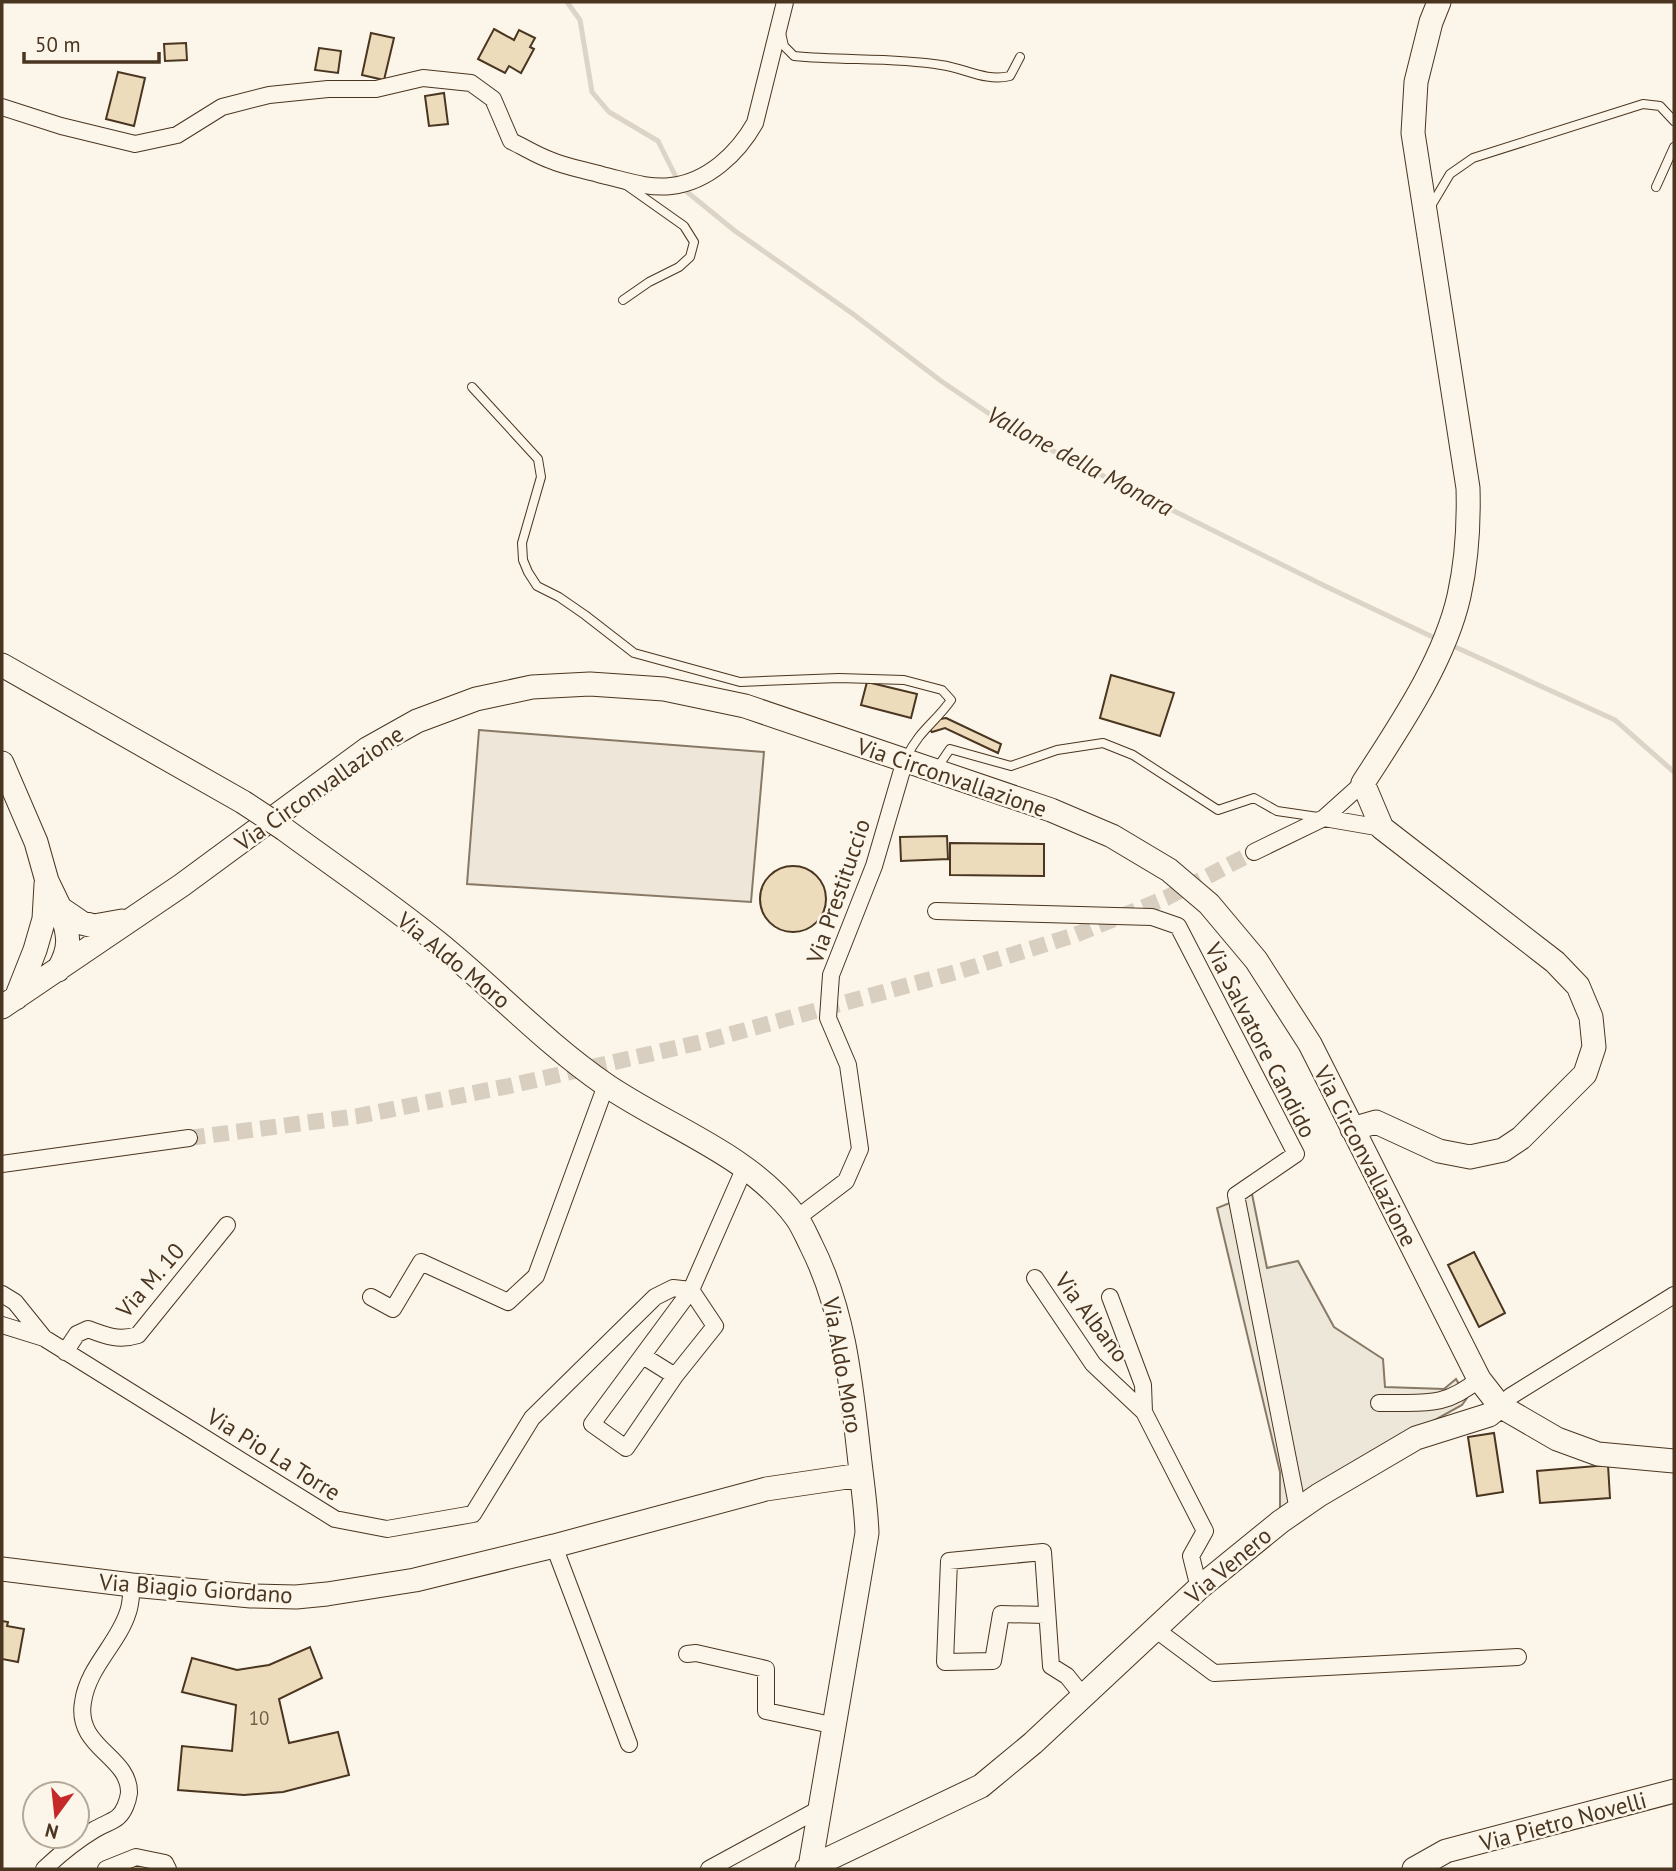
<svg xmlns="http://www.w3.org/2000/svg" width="1676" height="1871" font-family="'PT Sans',sans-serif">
<rect width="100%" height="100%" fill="#fbf6e9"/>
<!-- green -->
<path fill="#ede6d9" stroke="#887966" stroke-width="2" d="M 479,730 L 764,752 L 751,902 L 467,884 Z"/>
<!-- parking -->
<path fill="#ede7d9" stroke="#887966" stroke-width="2" d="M 1252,1194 L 1267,1268 L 1298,1261 L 1334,1327 L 1383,1359 L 1385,1387 L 1444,1389 L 1456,1379 L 1467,1398 L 1462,1405 L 1395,1442 L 1280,1522 L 1280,1472 L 1217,1208 Z"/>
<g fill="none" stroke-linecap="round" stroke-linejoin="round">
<!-- stream -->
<path stroke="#dcd4c6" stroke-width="5" d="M 567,2 L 580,20 L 592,92 L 609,112 L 658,141 L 681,187 L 735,231 L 853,314 L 941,381 L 1019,434 L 1325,586 L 1439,640
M 1451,645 L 1615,720 L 1674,772"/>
</g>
<!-- building -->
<path fill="#ecdcbc" stroke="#4a3520" stroke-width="2" d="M 494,29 L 514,40 L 519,30 L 535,38 L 530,47 L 534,49 L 521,73 L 509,66 L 505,73 L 478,59 Z
M 371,33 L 394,38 L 384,80 L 362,75 Z
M 186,43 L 187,60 L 165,61 L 164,44 Z
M 319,48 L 341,51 L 338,73 L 315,70 Z
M 118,72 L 145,78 L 134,126 L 106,119 Z
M 444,93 L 448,124 L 429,126 L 425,96 Z
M 1111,675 L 1174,693 L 1160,736 L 1100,718 Z
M 867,682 L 917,694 L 911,718 L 861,705 Z
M 946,718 L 1001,744 L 998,753 L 945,728 L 932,732 L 927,727 L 934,720 Z
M 947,836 L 948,859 L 901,861 L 900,837 Z
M 950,843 L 1044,844 L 1044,876 L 950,875 Z
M760 899a33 33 0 1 1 66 0a33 33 0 1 1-66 0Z
M 1474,1252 L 1505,1313 L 1479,1327 L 1448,1265 Z
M 1494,1433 L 1503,1492 L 1477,1496 L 1468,1437 Z
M 1608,1465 L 1610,1498 L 1540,1503 L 1537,1471 Z
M 2,1621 L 8,1622 L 7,1626 L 24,1629 L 18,1662 L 2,1659 Z
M 310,1647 L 322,1678 L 279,1699 L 289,1743 L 338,1732 L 349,1775 L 283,1792 L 244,1795 L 178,1790 L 182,1746 L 232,1751 L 236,1705 L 182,1692 L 192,1658 L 237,1670 L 269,1665 Z"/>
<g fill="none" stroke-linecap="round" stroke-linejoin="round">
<!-- street-tunnel -->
<path stroke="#d8cfc1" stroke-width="16" stroke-dasharray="16 8" stroke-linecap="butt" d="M 189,1138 L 358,1116 L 509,1086 L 702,1042 L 960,971 L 1075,935 L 1166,898 L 1254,852"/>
<!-- lane casing -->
<g stroke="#4a3520" stroke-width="10">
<path id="lane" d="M 781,33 L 784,46 L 794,56 C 842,61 893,57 941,65 C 965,68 985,82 1010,76 L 1020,57
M 1656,187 L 1674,147
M 1431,206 L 1450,174 L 1473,158 L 1643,104 L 1660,106 L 1674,121
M 623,300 L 649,282 L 679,267 L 690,257 L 694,242 L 684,226 L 626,185
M 472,387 L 538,459 L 541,477 L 522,543 L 523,560 L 528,572 L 537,586 L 559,597 L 585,615 L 634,653 L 740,682 L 839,678 L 904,680 L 942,690 L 951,700 C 935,723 920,729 906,758
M 937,768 L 950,749 L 1011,766 L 1057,750 L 1103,743 L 1133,755 L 1218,810 L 1254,798 L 1277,811 L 1318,817"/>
</g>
<!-- street casing -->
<g stroke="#4a3520" stroke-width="18">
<path id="street" d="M 2,107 L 61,126 L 135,144 L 177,135 L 222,107 L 269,95 L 328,89 L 376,89 L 423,78 L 471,83 L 493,99 L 511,141 C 524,147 536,155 550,160 C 566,167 585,170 602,175 C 624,180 648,189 671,186 C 708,182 738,153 755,123 L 785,2
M 1324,818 L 1382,828
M 1254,852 L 1324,818 L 1363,783
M 936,911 L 1152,917 L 1178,926 L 1296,1154 L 1236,1195 L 1298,1510
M 2,1164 L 189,1138
M 797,1218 L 846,1181 L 860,1149 L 848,1065 L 828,1018 L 831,975 L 874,866 L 905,760
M 1035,1278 L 1093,1364 L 1144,1412 L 1205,1531 L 1191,1556 L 1199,1588
M 2,1294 L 15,1302 L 44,1338
M 371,1297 L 393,1309 L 421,1262 L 508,1302 L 536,1276 L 606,1085
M 1110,1297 L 1143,1385 L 1144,1412
M 2,1325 L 44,1338 L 335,1519 L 387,1529 L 473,1514 L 532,1418 L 655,1297 L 673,1288 L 691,1290 L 715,1326 L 675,1376 L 626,1448 L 592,1424 L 691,1290 L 745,1167
M 65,1352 L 77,1334 L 88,1329 C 106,1336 119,1341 138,1335 L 227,1225
M 643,1356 L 675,1376
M 1379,1403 C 1423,1402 1443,1409 1479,1379
M 1500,1406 L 1511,1396 L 1674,1295
M 554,1546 L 629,1744
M 1046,1615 L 1001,1614 L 993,1661 L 945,1662 L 949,1561 L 1043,1552 L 1051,1666 L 1067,1676 L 1083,1696
M 1155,1629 L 1214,1673 L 1518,1657
M 687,1654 L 696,1653 L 766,1669 L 766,1711 L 836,1726
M 44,1869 C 60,1854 76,1841 94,1830 C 102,1825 112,1822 118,1817 C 124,1812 128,1801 129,1793 C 130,1756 75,1748 83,1702 C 88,1667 118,1644 128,1612 C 131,1604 131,1594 132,1585
M 106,1869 L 136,1857 L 165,1863 L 168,1869
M 709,1869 L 821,1808"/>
</g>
<!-- secondary casing -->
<g stroke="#4a3520" stroke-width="25">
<path id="secondary" d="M 2,665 L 243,802
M 2,763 L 36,842 L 47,881 L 60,908 L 82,923 L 94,926 L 122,921
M 284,829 C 334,866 388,902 437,942 C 494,988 545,1043 606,1085 C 669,1128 749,1154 796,1217 C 802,1225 806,1235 811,1245 C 844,1310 851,1382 859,1454 C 862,1481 866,1506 867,1533 L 810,1867
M 58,970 C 72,947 69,934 60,908
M 16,998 L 35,950 L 44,919 L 46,884
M 2,1007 L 182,885 L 367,749 L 417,721 L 476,699 L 532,687 L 590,684 L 664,689 L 745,706 L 1051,810 L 1112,836 L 1169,870 L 1209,904 L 1256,960 L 1310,1044 L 1479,1379 L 1500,1406 L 1557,1439 L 1598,1454 L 1674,1461
M 1352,1129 L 1376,1122 L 1439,1151 L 1470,1157 L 1503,1150 L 1521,1138 L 1585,1074 L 1594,1047 L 1591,1017 L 1578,986 L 1555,962 L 1382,828 L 1363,783 C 1399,727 1444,662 1459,596 C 1467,560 1469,524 1468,488 L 1413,133 L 1416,82 L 1431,22 L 1439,2
M 2,1569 L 132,1585 L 251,1596 L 296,1597 L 327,1594 L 415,1580 L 554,1546 L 766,1489 L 861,1475
M 807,1869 L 981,1786 L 1033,1743 L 1199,1588 L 1280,1522 L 1319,1495 L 1416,1438 L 1489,1415 L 1500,1406
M 1414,1869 L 1446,1851 L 1674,1791"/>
</g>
<!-- lane -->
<use href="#lane" stroke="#fbf6e9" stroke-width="8"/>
<!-- street -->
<use href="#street" stroke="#fbf6e9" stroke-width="16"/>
<!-- secondary -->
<use href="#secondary" stroke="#fbf6e9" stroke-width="23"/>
<!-- secondary-bridge casing -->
<g stroke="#4a3520" stroke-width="25" stroke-linecap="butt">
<path id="secondary-bridge" d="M 243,802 L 284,829"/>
</g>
<!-- secondary-bridge -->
<use href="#secondary-bridge" stroke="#fbf6e9" stroke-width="23"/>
</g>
<g text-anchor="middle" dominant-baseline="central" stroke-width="5" stroke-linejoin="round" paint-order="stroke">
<!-- number labels -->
<g font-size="19" fill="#725f47">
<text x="259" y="1718">10</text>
</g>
<!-- street labels -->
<g font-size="23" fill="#4a3520" stroke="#fbf6e9">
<text transform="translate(952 777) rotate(19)">Via Circonvallazione</text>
<text transform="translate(319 788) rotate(-35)">Via Circonvallazione</text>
<text transform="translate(838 891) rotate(-71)">Via Prestituccio</text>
<text transform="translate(454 960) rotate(39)">Via Aldo Moro</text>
<text transform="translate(1261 1040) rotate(63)">Via Salvatore Candido</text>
<text transform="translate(1366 1156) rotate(63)">Via Circonvallazione</text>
<text transform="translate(150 1280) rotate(-49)">Via M. 10</text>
<text transform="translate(1092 1317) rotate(53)">Via Albano</text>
<text transform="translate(843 1365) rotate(80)">Via Aldo Moro</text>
<text transform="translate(274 1454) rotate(32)">Via Pio La Torre</text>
<text transform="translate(1228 1565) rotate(-40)">Via Venero</text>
<text transform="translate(196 1588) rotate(4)">Via Biagio Giordano</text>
<text transform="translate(1563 1821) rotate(-15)">Via Pietro Novelli</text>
</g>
<!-- water labels -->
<g font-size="24" font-style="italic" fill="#4a3520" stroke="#fbf6e9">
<text transform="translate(1080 461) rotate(28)">Vallone della Monara</text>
</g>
</g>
<!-- border -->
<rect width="1676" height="1871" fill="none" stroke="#4a3520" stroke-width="7"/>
<!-- north arrow -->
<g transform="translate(56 1815) rotate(195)"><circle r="33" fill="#fbf6e9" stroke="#b4a999" stroke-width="2"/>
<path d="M0-5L12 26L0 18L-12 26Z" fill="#c62828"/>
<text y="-10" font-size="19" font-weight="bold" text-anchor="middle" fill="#4a3520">N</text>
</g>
<!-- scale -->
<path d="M24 52v10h135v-10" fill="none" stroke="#4a3520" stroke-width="3.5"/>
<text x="35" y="52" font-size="21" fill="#4a3520" stroke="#fbf6e9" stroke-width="5" paint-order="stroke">50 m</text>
</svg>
